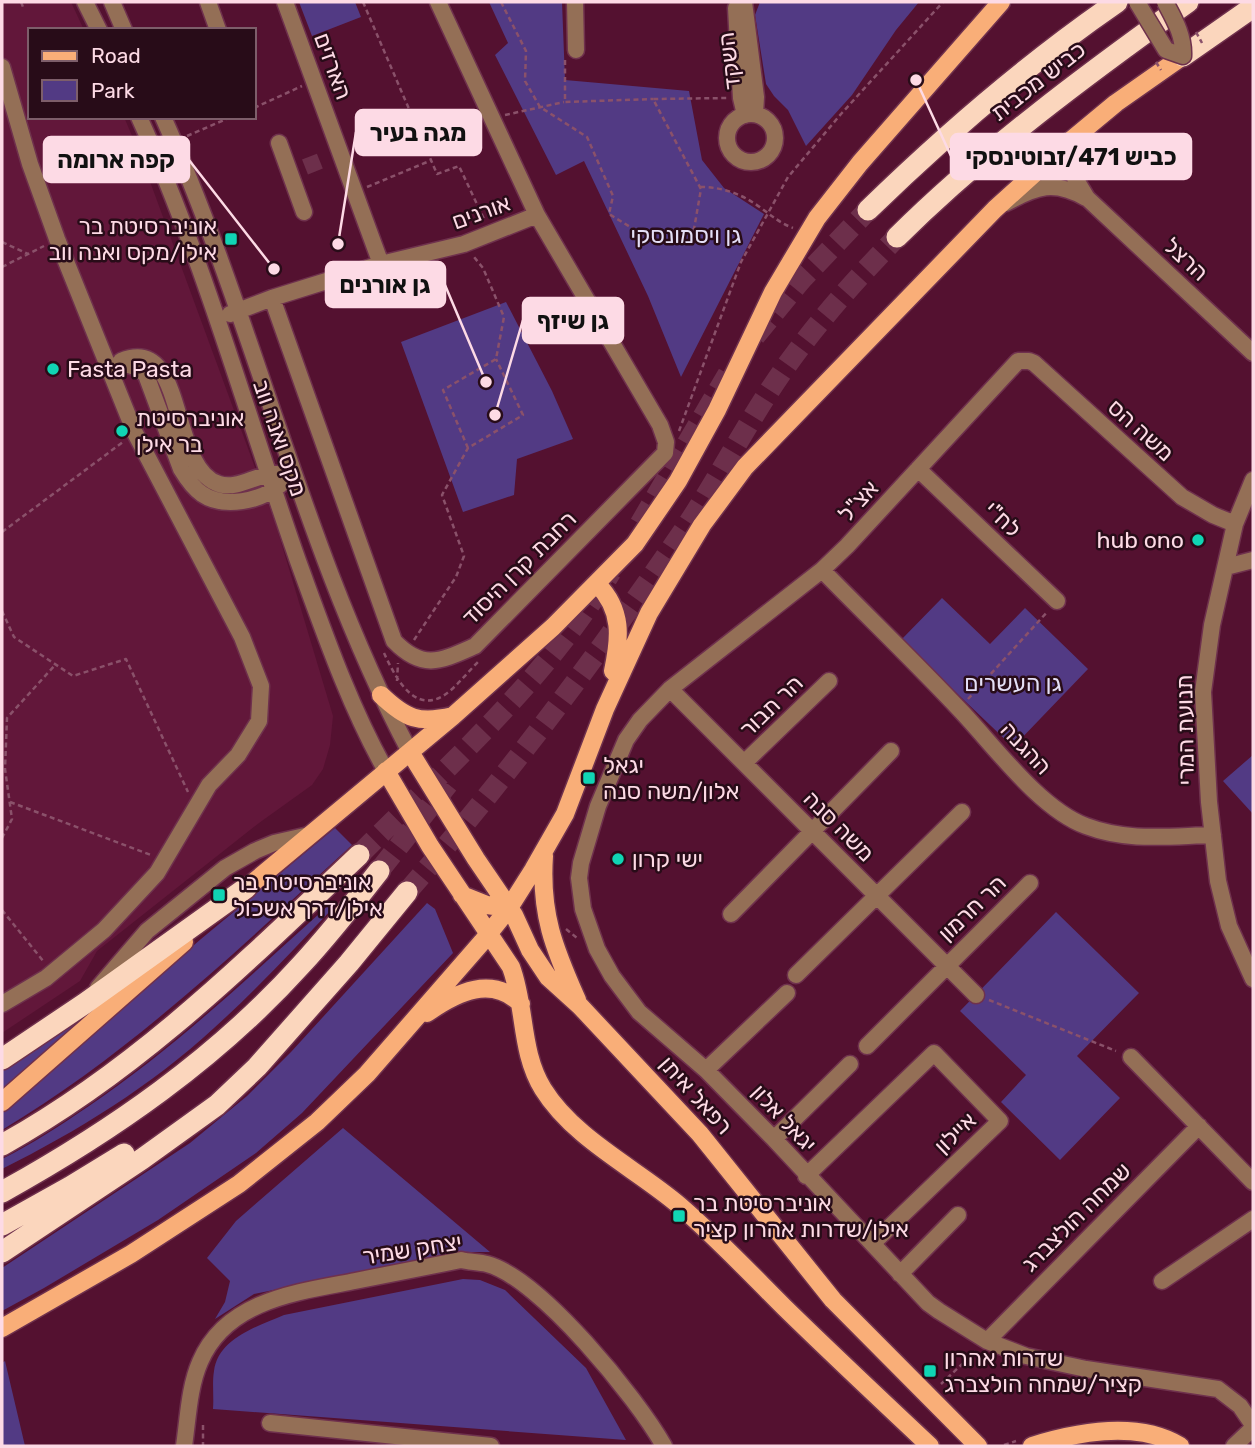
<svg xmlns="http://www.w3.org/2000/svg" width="1255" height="1448" font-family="Rubik,Heebo,sans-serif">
<rect width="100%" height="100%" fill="#541130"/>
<!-- built -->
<path fill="#62173a" d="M 2,2 L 71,2 L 84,30 L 30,30 L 30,117 L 124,117 L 141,157 L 275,522 L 333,716 L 330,745 L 323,769 L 312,785 L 259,823 L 97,951 L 80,981 L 2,1033 Z"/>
<!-- green -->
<path fill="#523a84" d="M 299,2 L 355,2 L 361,17 L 312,36 Z
M 489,2 L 562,2 L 565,80 L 689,91 L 702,160 L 724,188 L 764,214 L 681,377 L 648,296 L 584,161 L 556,175 L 495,55 L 508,43 Z
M 760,2 L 919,2 L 896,30 L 852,95 L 806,146 L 788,110 L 774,96 L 766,84 L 755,15 Z
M 506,302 L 552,391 L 573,439 L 517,459 L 514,495 L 463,512 L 401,342 Z
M 942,598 L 990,644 L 1025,608 L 1088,669 L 1013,747 L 901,640 Z
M 1253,755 L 1253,814 L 1223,781 Z
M 335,828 L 352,845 C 241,947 132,1052 2,1130 L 2,1110 L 201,939 Z
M 427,903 L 435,909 L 453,953 L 302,1113 L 256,1153 L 158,1220 L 44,1288 L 2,1311 L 2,1268 L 190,1143 L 247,1096 L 291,1052 Z
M 330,904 L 334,907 C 295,948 256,990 214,1028 C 151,1086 78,1131 2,1169 L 2,1159 C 32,1144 61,1125 89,1106 C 176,1047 252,974 330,904 Z
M 1056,912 L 1139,993 L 1077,1056 L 1120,1098 L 1060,1160 L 1001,1102 L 1026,1075 L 960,1011 Z
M 101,998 L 106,1003 L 2,1091 L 2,1068 Z
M 343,1128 L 490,1252 L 461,1252 L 254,1294 L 215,1319 L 225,1302 L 230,1281 L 207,1258 L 236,1221 Z
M 463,1279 L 480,1280 L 505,1290 L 586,1368 L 626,1440 L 213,1409 C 214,1397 212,1383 214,1371 C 218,1338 258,1326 284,1315 Z
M 5,1361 L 25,1446 L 2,1446 L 2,1363 Z"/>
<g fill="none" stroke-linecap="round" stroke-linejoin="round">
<!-- minor-tunnel -->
<path stroke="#6d2f4b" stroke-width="16" stroke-dasharray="16 8" stroke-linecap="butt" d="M 305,167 L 325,159"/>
<!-- highway-tunnel -->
<path stroke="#6d2f4b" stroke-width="21" stroke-dasharray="21 10" stroke-linecap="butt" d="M 755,336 L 802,279 L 868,210
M 640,524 L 728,374
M 359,855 C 448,766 544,681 611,572
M 379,871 L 448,784
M 407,892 C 507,777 600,653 686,527 C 721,474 750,417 787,365 C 820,319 857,278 897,237"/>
<!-- minor casing -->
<g stroke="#6f314d" stroke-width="19">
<path id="minor" d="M 85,2 L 99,30
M 112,2 L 124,30
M 208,2 L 218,30
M 285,2 L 381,264
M 575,2 L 576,50
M 744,2 L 756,97 L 755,114
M 736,8 L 741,98 L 745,115
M 2,67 L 30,164 L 57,239 L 135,433 L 242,637 L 261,686 L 259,721 L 238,755 L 209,785 L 157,873 L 104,930 L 46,978 L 2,1004
M727 138a24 24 0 1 1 48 0a24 24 0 1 1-48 0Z
M 139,117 C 204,260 246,413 298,561 C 324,632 349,705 386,771
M 163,117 C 256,325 303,550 410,752
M 1069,142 L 1075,178 L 1087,198 L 1253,353
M 279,143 L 304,212
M 1006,203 C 1037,186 1054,180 1086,198
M 272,298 L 394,641 C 423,671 441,661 475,646 L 665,453 L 666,442 L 660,425 L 537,215
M 230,314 L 272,298 L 381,264 L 464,244 L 537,215 L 438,2
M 121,361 C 188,334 168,468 219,484 C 239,490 257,473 277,474
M 109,366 C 124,363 135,364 146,375 L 181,469 C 187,479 193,488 202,494 C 224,509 261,501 280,485
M 918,469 L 1057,601
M 1253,480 L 1235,524 L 1212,625 L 1203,692 L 1209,802 L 1218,881 L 1229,926 L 1253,979
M 1235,524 L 1213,515 L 1182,497 L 1034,363 L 1029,361 L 1018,361 L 847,546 L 822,570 L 670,689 L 640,720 L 626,740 L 598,806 L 581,863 L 579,878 L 583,909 L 597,949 L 612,976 L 639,1012 L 706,1070 L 774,1139 L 928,1303 L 939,1311 L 987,1341 L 1026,1356 L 1086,1369 L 1218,1389 L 1240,1406 L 1253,1425
M 1226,567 L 1253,560
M 822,570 C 868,617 916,663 961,711 C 995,747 1040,809 1086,826 C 1128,842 1169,836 1213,835
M 670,689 L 976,995
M 744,763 L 829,681
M 731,914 L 891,751
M 796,975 L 962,812
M 98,988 L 147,931 L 225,868 L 255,851 L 274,843 L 309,835
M 867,1046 L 1030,883
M 1131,1057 L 1253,1182
M 706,1070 L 787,993
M 774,1139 L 850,1064
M 806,1176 L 934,1053 L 1000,1121 L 873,1243
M 900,1274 L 958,1215
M 1162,1281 L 1253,1219
M 987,1341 L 1199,1126
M 270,1423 L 491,1446
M 184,1446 C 188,1419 189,1387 200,1362 C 226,1300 298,1292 355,1281 C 390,1274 425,1267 461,1260 C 469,1262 479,1262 487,1264 C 540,1278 637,1398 664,1446
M 1234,1446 L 1253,1428"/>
</g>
<!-- major casing -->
<g stroke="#6f314d" stroke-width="21">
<path id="major" d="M 597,584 C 623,610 620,638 613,671
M 381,695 C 406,719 419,724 453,716
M 410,752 L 476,859 L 514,915 L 530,950 L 548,977 L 580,1006 L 700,1134 L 833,1300 L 978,1446
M 386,771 L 430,846 L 511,967 C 526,1007 520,1052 543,1089 C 574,1139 637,1169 680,1206 C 717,1238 750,1273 784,1307 C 832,1354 881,1400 930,1446
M 544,856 C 540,914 554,948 577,1000
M 462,895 L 487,905 L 509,908
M 237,896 L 453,716 L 553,627 L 635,544 L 678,481 L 717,410 L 773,292 L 817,218 L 860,163 L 1001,2
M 427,1013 C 457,992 492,975 521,1004
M 2,1102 L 184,942
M 2,1328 L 131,1254 L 239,1184 L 317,1122 L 367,1074 L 482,942 L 509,908 L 533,870 L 565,814 L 605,709 L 649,613 L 702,525 L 745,467 L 995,209 L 1069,142 L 1116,103 L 1183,56
M 1032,1446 C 1077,1432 1137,1420 1180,1446"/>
</g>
<!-- highway casing -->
<g stroke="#6f314d" stroke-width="24">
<path id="highway" d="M 1183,56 L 1253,7
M 868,210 C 946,134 1027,64 1117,2
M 897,237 C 986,149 1086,75 1188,2
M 2,1059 L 84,1004 L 246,888
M 2,1145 C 139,1069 246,962 359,855
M 2,1192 C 112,1131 216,1059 301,965 C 329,935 354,903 379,871
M 2,1225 L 70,1187 L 124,1154
M 2,1252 L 142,1159 L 217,1105 L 257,1067 L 349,963 L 407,892"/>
</g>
<!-- path -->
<path stroke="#8a516a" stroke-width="2.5" stroke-dasharray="5 3.5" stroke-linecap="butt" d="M 21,2 L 23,7
M 363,2 L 437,174 L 459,166 L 484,219
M 501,2 L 526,51 L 525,81 L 540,107 L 587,137 L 613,196 L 609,214 L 658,244 L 694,229 L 701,189 L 653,99 L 728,98
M 565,60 L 565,102 L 653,99
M 254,108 L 302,86
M 505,115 L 564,102
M 187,136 L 231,117
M 367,187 L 432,160
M 700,187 C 723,187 742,194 761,208 C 772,216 780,223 793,228
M 2,242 L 28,254
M 2,267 L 44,246
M 679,431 L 741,262 L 788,177 L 841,114 L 943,2
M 468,448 L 443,390 L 496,359 L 504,317 L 483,268 L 474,257
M 2,532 L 123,442
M 2,611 L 14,637 L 73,676 L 126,659 L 188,792
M 414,640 L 456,577 L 464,556 L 442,495 L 468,448 L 523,415 L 496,359
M 384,653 C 396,679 417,720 451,690 C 461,681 469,671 478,662
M 397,681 L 398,663
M 968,699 L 1048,611
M 10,802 L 151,855
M 2,838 L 12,819 L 5,769 L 7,718 L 56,664
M 2,910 L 44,962
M 566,929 L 577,938
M 989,1000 L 1116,1051
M 941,1384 L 977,1350
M 203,1425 L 203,1446
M 1004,1445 L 1016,1441"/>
<!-- minor -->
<use href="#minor" stroke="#946f56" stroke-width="16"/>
<!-- major -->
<use href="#major" stroke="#f9ae78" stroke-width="18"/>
<!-- highway -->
<use href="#highway" stroke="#fbd6bd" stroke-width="21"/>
<!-- minor-bridge casing -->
<g stroke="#6f314d" stroke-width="19" stroke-linecap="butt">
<path id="minor-bridge" d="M 1137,2 L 1166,50 L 1183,56 C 1184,35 1174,19 1165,2"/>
</g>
<!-- path-bridge -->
<path stroke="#8a516a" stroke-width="2.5" stroke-dasharray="5 3.5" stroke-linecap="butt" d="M 1196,32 L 1202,43
M 1156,62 L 1161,70"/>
<!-- minor-bridge -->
<use href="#minor-bridge" stroke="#946f56" stroke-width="16"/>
</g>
<!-- markers -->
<g fill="#10d5b4" stroke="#280c18" stroke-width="2.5">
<rect x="224" y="232" width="14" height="14" rx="3.5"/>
<circle cx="53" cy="369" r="7"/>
<circle cx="122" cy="431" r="7"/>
<circle cx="1198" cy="540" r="7"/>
<rect x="582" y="771" width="14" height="14" rx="3.5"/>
<circle cx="618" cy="859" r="7"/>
<rect x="212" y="888" width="14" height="14" rx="3.5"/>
<rect x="672" y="1209" width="14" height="14" rx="3.5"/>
<rect x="923" y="1364" width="14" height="14" rx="3.5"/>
</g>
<g text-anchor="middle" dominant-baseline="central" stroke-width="5" stroke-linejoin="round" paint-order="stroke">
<!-- street labels -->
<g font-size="23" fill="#fddae5" stroke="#280c18">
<text transform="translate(729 61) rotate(-97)">השקד</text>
<text transform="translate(333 66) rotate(70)">הארזים</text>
<text transform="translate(1038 81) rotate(-38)">כביש מכבית</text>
<text transform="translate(481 212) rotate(-20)">אורנים</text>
<text transform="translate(1186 259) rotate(43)">הרצל</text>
<text transform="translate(1141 430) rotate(42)">משה הס</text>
<text transform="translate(280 438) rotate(71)">מקס ואנה ווב</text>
<text transform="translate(858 501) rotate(-47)">אצ"ל</text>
<text transform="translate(1003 519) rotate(43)">לח"י</text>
<text transform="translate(519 568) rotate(-45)">רחבת קרן היסוד</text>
<text transform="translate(771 706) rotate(-44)">הר תבור</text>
<text transform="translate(1185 730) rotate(-91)">תנועת המרי</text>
<text transform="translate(1026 748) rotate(47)">ההגנה</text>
<text transform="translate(839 826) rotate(45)">משה סנה</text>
<text transform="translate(972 908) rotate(-44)">הר חרמון</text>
<text transform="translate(696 1095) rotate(48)">רפאל איתן</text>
<text transform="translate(784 1118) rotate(47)">יגאל אלון</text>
<text transform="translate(955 1133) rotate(-44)">איילון</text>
<text transform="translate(1076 1217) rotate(-45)">שמחה הולצברג</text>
<text transform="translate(412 1249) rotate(-9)">יצחק שמיר</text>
</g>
<!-- poi labels -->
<g font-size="23" fill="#fddae5" stroke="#280c18" text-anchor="start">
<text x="217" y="226" text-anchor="end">אוניברסיטת בר<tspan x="217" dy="26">אילן/מקס ואנה ווב</tspan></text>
<text x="67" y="369">Fasta Pasta</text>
<text x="136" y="418">אוניברסיטת<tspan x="136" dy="26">בר אילן</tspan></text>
<text x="1184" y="540" text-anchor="end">hub ono</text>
<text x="603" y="765">יגאל<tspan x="603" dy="26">אלון/משה סנה</tspan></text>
<text x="632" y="859">ישי קרון</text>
<text x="233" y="882">אוניברסיטת בר<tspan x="233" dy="26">אילן/דרך אשכול</tspan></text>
<text x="693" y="1203">אוניברסיטת בר<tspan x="693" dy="26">אילן/שדרות אהרון קציר</tspan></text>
<text x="944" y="1358">שדרות אהרון<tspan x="944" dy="26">קציר/שמחה הולצברג</tspan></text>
</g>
<!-- park labels -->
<g font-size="23" fill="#e4dff6" stroke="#280c18">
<text x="686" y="235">גן ויסמונסקי</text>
<text x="1013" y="683">גן העשרים</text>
</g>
</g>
<!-- callouts -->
<path fill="none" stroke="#fddae5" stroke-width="2.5" d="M338 244L356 132M916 80L951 156M274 269L189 160M486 382L445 285M495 415L523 320"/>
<g fill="#fddae5" stroke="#280c18" stroke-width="2.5">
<circle cx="338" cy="244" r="7"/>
<circle cx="916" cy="80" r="7"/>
<circle cx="274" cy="269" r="7"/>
<circle cx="486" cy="382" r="7"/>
<circle cx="495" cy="415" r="7"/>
</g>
<g fill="#fddae5" stroke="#fddae5" stroke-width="2.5">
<rect x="356" y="110" width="125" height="45" rx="7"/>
<rect x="951" y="134" width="240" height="45" rx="7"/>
<rect x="44" y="137" width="145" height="45" rx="7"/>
<rect x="326" y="262" width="119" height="45" rx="7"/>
<rect x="523" y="298" width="100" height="45" rx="7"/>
</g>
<g font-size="24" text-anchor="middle" font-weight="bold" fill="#111">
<text x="418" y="141">מגה בעיר</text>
<text x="1071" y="165">כביש 471/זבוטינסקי</text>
<text x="116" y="168">קפה ארומה</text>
<text x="385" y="293">גן אורנים</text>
<text x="573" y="329">גן שיזף</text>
</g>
<!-- border -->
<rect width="1255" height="1448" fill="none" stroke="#fddae5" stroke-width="7"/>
<!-- legend -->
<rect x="28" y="28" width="228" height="91" fill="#280c18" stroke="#7d5e6a" stroke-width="2"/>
<rect x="42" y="51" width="35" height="10" fill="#f9ae78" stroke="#7d5e6a" stroke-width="2"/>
<text x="91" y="63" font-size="21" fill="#fddae5">Road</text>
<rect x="42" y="80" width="35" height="21" fill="#523a84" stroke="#7d5e6a" stroke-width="2"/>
<text x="91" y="98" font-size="21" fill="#fddae5">Park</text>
</svg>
